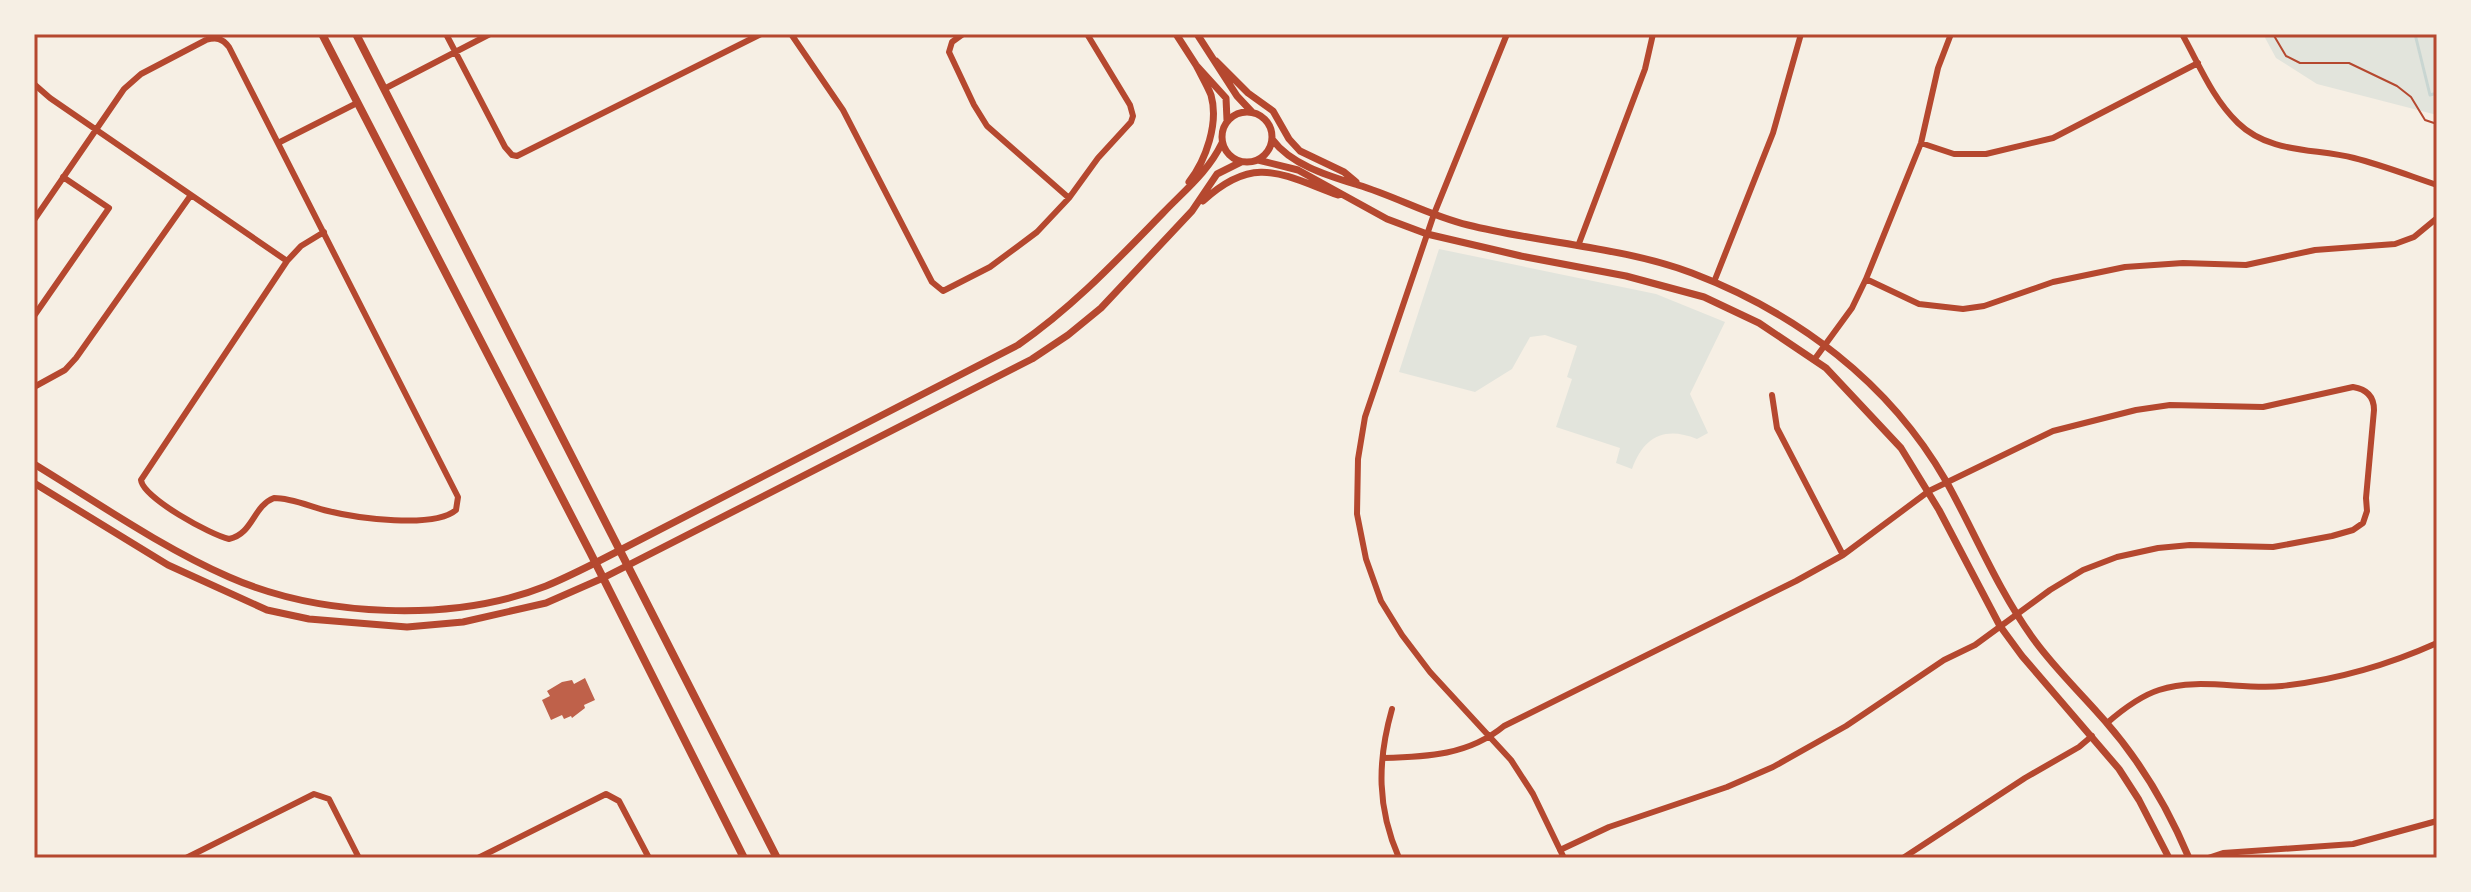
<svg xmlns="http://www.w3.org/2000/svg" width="2471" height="892" font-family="'Open Sans',sans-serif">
<rect width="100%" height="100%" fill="#f6efe4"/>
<!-- green -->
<path fill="#e2e4dc" d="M 2263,34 L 2437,34 L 2437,115 L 2317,84 L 2276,58 Z
M 1439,249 L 1656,294 L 1725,322 L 1690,394 L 1708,433 L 1697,439 C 1665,426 1644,436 1632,469 L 1616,463 L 1620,448 L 1556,427 L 1572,379 L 1567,377 L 1577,346 L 1545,335 L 1530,337 L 1512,369 L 1475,392 L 1399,372 Z"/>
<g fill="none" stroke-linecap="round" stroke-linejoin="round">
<!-- stream -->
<path stroke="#c9d6d2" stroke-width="3" d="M 2415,34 L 2430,95 L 2437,93"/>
</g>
<!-- building -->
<path fill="#bf614a" d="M 585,678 L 595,700 L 584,705 L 585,708 L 572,718 L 571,716 L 564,719 L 562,715 L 551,720 L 542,700 L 550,696 L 547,691 L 562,682 L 572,680 L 574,684 Z"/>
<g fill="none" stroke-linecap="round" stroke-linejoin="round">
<!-- path -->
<path stroke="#b5482f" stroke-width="2" d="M 2273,34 L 2286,56 L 2300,63 L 2349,63 L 2397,86 L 2411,97 L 2425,120 L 2437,124"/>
<!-- minor -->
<path stroke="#b5482f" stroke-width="6" d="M 446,34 L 505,147 L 512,155 L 517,156 L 761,34
M 791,34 L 843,110 L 932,282 L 943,291 L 990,267 L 1037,232 L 1069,198 L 1098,158 L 1131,122 L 1133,116 L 1130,105 L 1087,34
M 963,34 L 952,42 L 949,52 L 974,105 L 987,126 L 1069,198
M 1507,34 L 1434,214 L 1365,417 L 1358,459 L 1357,514 L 1366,559 L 1381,601 L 1402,635 L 1430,672 L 1511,760 L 1533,794 L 1564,858
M 2182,34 C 2199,64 2212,98 2238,123 C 2270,154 2315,148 2354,158 C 2382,165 2410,176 2437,185
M 34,84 L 50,98 L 287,261
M 384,89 L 490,34
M 278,143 L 357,103
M 1921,143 L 1954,154 L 1986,154 L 2053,138 L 2198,63
M 34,220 L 124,89 L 141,74 L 206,40 C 216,37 222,38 229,47 L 458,497 L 456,510 C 434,529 356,518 328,511 C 311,507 292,498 274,498 C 253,506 253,534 229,539 C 211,535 143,498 141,480 L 287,261 L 301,246 L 324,232
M 1578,246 L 1645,69 L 1653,34
M 1866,279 L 1919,304 L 1963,309 L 1984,306 L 2053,282 L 2125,267 L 2183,263 L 2246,265 L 2315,250 L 2395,244 L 2414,237 L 2437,218
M 1714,282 L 1773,133 L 1801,34
M 34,316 L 109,208 L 63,177
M 1814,360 L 1852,308 L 1866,279 L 1921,143 L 1938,68 L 1951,34
M 34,387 L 65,370 L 76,358 L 191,195
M 1772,395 L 1777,428 L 1843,555
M 1392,709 C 1377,762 1377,808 1399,858
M 2107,723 C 2122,710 2140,696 2159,690 C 2198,677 2242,690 2282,686 C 2336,680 2388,665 2437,643
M 1383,758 C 1427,757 1469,755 1504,726 L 1796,581 L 1843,555 L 1929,491 L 2053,431 L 2136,410 L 2170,405 L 2263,407 L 2353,387 C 2366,389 2374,396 2374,410 L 2366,498 L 2367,511 L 2363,523 L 2353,530 L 2332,536 L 2273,547 L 2190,545 L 2158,548 L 2117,557 L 2083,570 L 2050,590 L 1975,645 L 1944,660 L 1846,726 L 1773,767 L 1727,787 L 1609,827 L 1560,850
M 186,858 L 314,794 L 329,799 L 359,858
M 478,858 L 606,794 L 619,801 L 649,858
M 1903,858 L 2025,778 L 2079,747 L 2092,736
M 2208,858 L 2223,853 L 2353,844 L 2437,821"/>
<!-- tertiary -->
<path stroke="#b5482f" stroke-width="7" d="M 1176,34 L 1196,65 L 1226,98 L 1227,120
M 1197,34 L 1237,96 L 1252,112
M 1216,61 L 1248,93 L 1273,111 L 1289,139 L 1300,151 L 1344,172 L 1356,182
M1222 137a25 25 0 1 1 50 0a25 25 0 1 1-50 0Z
M 1272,139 C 1291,165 1329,176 1358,185 C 1395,196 1430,216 1468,225 C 1540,243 1623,247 1692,273 C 1797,313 1889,382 1946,481 C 1975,533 1997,588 2032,637 C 2054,668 2081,693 2105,721 C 2141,762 2168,808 2189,858
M 1258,160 L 1298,170 L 1387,219 L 1427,234 L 1521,256 L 1626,276 L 1704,297 L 1759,323 L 1826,368 L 1901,448 L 1939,510 L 2000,626 L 2022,656 L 2119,769 L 2139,800 L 2169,858
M 1189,182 C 1206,160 1219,123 1211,95 C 1207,85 1201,75 1196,65
M 1203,201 C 1254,154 1281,174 1338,195
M 34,464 C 98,503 161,547 229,577 C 320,617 453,623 546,586 C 563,579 579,571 595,563 L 1018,345 C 1073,307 1117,260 1163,213 C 1185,190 1208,172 1222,143
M 34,483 L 168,565 L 267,610 L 309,619 L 407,627 L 463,622 L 546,603 L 603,578 L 1032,359 L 1068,335 L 1101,308 L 1192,211 L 1217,174 L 1241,162"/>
<!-- secondary -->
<path stroke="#b5482f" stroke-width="8" d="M 322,34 L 590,552 L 744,858
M 356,34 L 777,858"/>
</g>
<!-- border -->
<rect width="2471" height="892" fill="none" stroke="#f6efe4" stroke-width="72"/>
<rect x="36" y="36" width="2399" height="820" fill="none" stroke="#b5482f" stroke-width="3"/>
</svg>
